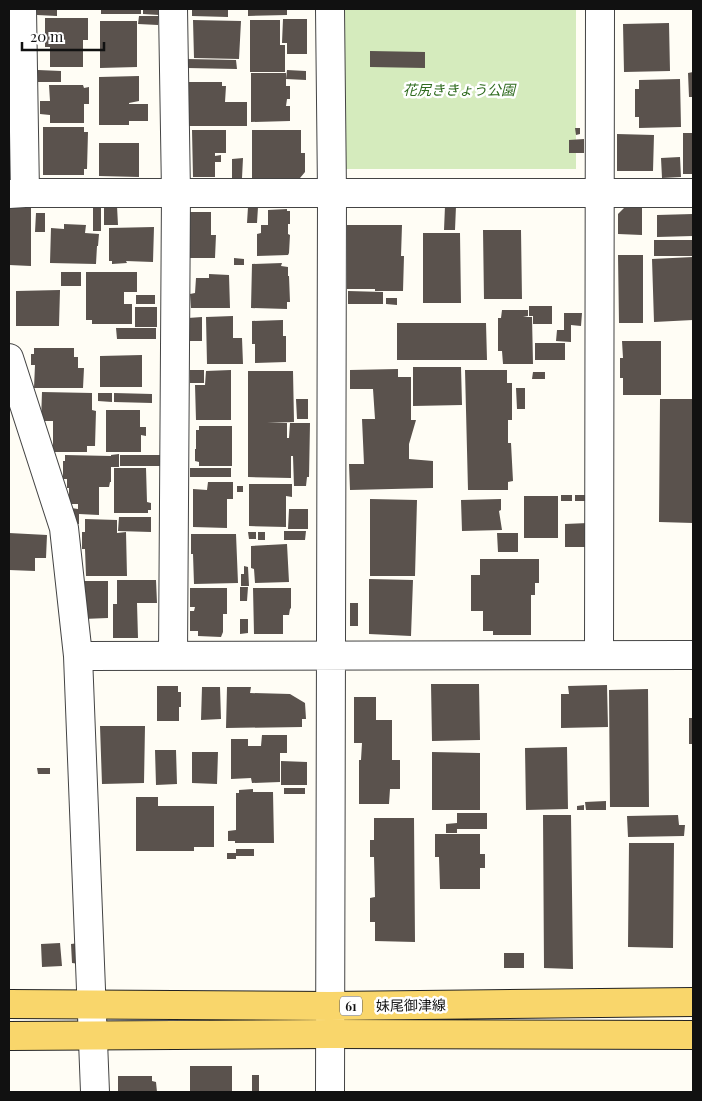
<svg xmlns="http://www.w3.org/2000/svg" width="702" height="1101" font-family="'Playfair Display','Noto Sans JP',serif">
<rect width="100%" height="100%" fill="#fffdf5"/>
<!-- green -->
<path fill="#d5ebbd" d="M 341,9 L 576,9 L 576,169 L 341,169 Z"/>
<!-- building -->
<path fill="#5a524d" d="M 37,9 L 57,9 L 57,16 L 37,15 Z
M 101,9 L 141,9 L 141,14 L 101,14 Z
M 143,9 L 159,9 L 159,15 L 143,14 Z
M 192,9 L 228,9 L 228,17 L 192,16 Z
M 248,9 L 287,9 L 287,15 L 248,16 Z
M 139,16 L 159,16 L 158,25 L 138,24 Z
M 45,18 L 88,18 L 88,40 L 83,40 L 83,67 L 50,67 L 50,47 L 45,47 Z
M 283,19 L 307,19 L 307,54 L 287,54 L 287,43 L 282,43 Z
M 193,20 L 241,21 L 239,59 L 194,58 Z
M 250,20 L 280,20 L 280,45 L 285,45 L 285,72 L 250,72 Z
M 100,21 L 137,21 L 137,67 L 100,68 Z
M 669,23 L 670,71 L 624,72 L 623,24 Z
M 370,51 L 425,52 L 425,68 L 370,67 Z
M 187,59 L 236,60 L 237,69 L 187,68 Z
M 38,70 L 61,71 L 61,82 L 38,82 Z
M 287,70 L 306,71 L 306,80 L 286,79 Z
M 693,72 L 693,97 L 689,97 L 688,73 Z
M 251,73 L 286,73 L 286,86 L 290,86 L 290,99 L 287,99 L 286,106 L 290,106 L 290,121 L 251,122 Z
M 139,76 L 139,101 L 129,103 L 129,116 L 129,104 L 148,104 L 148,121 L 129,121 L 129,125 L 99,125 L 99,77 Z
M 680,79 L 681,127 L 639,128 L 639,117 L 635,117 L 635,89 L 639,89 L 639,80 Z
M 188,82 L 222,82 L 222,86 L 226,86 L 225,102 L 247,102 L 247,126 L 187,126 Z
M 49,85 L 83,85 L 84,88 L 89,87 L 89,104 L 84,104 L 84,123 L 50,123 L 50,115 L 40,114 L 40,101 L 50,101 Z
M 43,127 L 84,127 L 84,132 L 88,132 L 87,169 L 84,169 L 84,175 L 43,175 Z
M 575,128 L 580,128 L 580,134 L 576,135 Z
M 192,130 L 226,130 L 226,153 L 215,153 L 215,156 L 221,155 L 221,162 L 215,162 L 215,177 L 193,177 Z
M 252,130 L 301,130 L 301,153 L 305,153 L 305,172 L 300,178 L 252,178 Z
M 683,133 L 693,133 L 693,174 L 683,174 Z
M 617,134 L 654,135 L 653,171 L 617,171 Z
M 584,139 L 584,153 L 569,153 L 569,140 Z
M 99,143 L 139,143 L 139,177 L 99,176 Z
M 680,157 L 681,177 L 662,178 L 661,158 Z
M 243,158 L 242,178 L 232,178 L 232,159 Z
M 104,206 L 117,206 L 118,225 L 104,225 Z
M 445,206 L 456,206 L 455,230 L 444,230 Z
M 626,206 L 642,206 L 642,235 L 618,234 L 618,214 Z
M 9,207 L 31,208 L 31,266 L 9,265 Z
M 248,207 L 258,207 L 257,223 L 247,223 Z
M 93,208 L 101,208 L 101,231 L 93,231 Z
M 287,209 L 287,211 L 290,211 L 290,224 L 288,224 L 288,234 L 290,235 L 289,253 L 288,255 L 257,256 L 257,234 L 261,233 L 261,225 L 268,225 L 268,210 Z
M 190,212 L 211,212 L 211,235 L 216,235 L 215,258 L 188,258 Z
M 36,213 L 45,213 L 45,232 L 35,232 Z
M 693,214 L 693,236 L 657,237 L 657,215 Z
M 64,224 L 86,225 L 85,233 L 99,234 L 98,246 L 97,246 L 96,264 L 50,263 L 51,228 L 64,229 Z
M 347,225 L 402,225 L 401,256 L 404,256 L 403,291 L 375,291 L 375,289 L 347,289 Z
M 154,227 L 153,262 L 126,261 L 127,263 L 112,264 L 112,261 L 109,261 L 109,228 Z
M 483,230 L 521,230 L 522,299 L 484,299 Z
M 423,233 L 460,233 L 461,303 L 423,303 Z
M 654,240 L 693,240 L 693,256 L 654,256 Z
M 618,255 L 643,255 L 643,323 L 619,323 Z
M 693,257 L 693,320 L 654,322 L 652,259 Z
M 234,258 L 244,259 L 244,265 L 234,265 Z
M 282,263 L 281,266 L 288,267 L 288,276 L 289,276 L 290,302 L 287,302 L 287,309 L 251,308 L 252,264 Z
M 61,272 L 81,272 L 81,286 L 61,286 Z
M 86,272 L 137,272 L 137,292 L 124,292 L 124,304 L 132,304 L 132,324 L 92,324 L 92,320 L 86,320 Z
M 209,274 L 229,275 L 230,308 L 191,308 L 190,294 L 195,293 L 196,278 L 209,278 Z
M 60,290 L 59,326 L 16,326 L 16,291 Z
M 348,291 L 383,292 L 383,304 L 348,304 Z
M 136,295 L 155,295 L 155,304 L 136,304 Z
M 386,298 L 397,298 L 397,305 L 386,304 Z
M 529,306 L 552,306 L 552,324 L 533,324 L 533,316 L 529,316 Z
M 135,307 L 157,307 L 157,327 L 135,327 Z
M 502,310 L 528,310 L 528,316 L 523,317 L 532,317 L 533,364 L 503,364 L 502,351 L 498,351 L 498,318 L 501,318 Z
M 564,313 L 582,313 L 581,326 L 571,325 L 571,342 L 556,341 L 557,330 L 564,330 Z
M 233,316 L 233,338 L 242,338 L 243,364 L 207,364 L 206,317 Z
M 202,317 L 202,341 L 188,341 L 188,318 Z
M 283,320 L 283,336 L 286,336 L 286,362 L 255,363 L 255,344 L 252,344 L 252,321 Z
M 397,323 L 486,323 L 487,360 L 397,360 Z
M 116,328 L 156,328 L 156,339 L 117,339 Z
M 622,341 L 661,341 L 661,395 L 623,395 L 623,378 L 620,378 L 620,358 L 623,358 Z
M 535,343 L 565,343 L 565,360 L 535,360 Z
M 34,348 L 74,348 L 74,357 L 78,357 L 78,368 L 84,368 L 83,388 L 34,388 L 35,365 L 31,365 L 31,354 L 34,354 Z
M 142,355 L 142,387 L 100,387 L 100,356 Z
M 413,367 L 461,367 L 462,405 L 413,406 Z
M 398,369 L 398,377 L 411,377 L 411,420 L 416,420 L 409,444 L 409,459 L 433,461 L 433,488 L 350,490 L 349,464 L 364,464 L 362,419 L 375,419 L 373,389 L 350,389 L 350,370 Z
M 190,370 L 204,370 L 204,383 L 190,383 Z
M 231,370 L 231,420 L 196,420 L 195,385 L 205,385 L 206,371 Z
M 465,370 L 507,370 L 507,383 L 512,383 L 512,420 L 508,420 L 508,443 L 511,443 L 513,481 L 508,482 L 508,490 L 468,490 Z
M 248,371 L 293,371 L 294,422 L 267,423 L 287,423 L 287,438 L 289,438 L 290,423 L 310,423 L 309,477 L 307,477 L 306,486 L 294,486 L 293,456 L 291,456 L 291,478 L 248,477 Z
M 533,372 L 545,372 L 545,379 L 532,379 Z
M 516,388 L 525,388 L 525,409 L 517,409 Z
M 42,392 L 92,393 L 92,410 L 96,411 L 95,446 L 87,446 L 87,452 L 53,452 L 53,421 L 41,421 Z
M 98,393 L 112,393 L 112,402 L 98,401 Z
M 114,393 L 152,394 L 152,403 L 114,402 Z
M 296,399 L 308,399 L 308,419 L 297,419 Z
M 660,399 L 693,399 L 693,523 L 659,522 Z
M 106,410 L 140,410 L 140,427 L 146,427 L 146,436 L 141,435 L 141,452 L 106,452 Z
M 199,426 L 232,426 L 232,466 L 199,466 L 199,462 L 195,461 L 195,449 L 196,449 L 196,430 L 199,430 Z
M 119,454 L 119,467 L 111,467 L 111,482 L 110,482 L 109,487 L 99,487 L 99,515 L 79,514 L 79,524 L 72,524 L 71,508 L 78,509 L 78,504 L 69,504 L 69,488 L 67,488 L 67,479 L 63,479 L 63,461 L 65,461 L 65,455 L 111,456 L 111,455 Z
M 120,455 L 160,455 L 160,466 L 120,466 Z
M 114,468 L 146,468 L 147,502 L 151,503 L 151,510 L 148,510 L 148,513 L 114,513 Z
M 190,468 L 231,468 L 231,477 L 190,477 Z
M 208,482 L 233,482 L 233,499 L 227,499 L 227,528 L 193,527 L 193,489 L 207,490 Z
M 249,484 L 292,484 L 292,497 L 286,496 L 286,527 L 249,526 Z
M 237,486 L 243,486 L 243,492 L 237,492 Z
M 561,495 L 572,495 L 572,501 L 561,501 Z
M 575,495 L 586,495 L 586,501 L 575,501 Z
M 524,496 L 558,496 L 558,538 L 524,538 Z
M 370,499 L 417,500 L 415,576 L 370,576 Z
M 501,499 L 501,510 L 499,511 L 502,530 L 462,531 L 461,500 Z
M 289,509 L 308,509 L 308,529 L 288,529 Z
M 119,517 L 151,517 L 151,532 L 118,531 Z
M 85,519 L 117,520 L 117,533 L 126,532 L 127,576 L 86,576 L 85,549 L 82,549 L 82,532 L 85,532 Z
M 588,523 L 588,547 L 565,547 L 565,524 Z
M 284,531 L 306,531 L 305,540 L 284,540 Z
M 248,532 L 256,532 L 256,539 L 249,539 Z
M 258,532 L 265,532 L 265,540 L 258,540 Z
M 9,533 L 47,535 L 46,558 L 35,558 L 35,571 L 9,570 Z
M 497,533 L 518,533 L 518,552 L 498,552 Z
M 191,534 L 236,534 L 238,583 L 194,584 L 193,554 L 191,554 Z
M 287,544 L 289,582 L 255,583 L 254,569 L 251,568 L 251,546 Z
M 480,559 L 539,559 L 539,583 L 535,583 L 535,595 L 531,595 L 531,635 L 493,635 L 493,631 L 483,631 L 483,611 L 471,611 L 471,575 L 480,575 Z
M 244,566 L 248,567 L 249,586 L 241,586 L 241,574 L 244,574 Z
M 369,579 L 413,580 L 411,636 L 369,634 Z
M 117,580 L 156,580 L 157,603 L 137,603 L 138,638 L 113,638 L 113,604 L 117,604 Z
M 83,581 L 108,581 L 108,618 L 83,619 Z
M 240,587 L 248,587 L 247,601 L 240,601 Z
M 190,588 L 227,588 L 227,614 L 223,614 L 223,632 L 221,637 L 198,636 L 198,631 L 190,631 L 190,611 L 194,611 L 195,607 L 190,607 Z
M 253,588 L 291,588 L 291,608 L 290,609 L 289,615 L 283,615 L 283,634 L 254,634 Z
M 350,603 L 358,603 L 358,626 L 350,626 Z
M 240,619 L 248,619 L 248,633 L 240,634 Z
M 431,684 L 479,684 L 480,740 L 432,741 Z
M 607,685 L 608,727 L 561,728 L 561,694 L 569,694 L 568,686 Z
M 157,686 L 178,686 L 178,692 L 181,692 L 181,707 L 179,707 L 179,721 L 157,721 Z
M 202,687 L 220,687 L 221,719 L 201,720 Z
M 227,687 L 251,687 L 250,693 L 290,694 L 305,703 L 306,719 L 302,719 L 302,727 L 226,728 Z
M 648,689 L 649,807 L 610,807 L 609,690 Z
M 354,697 L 376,697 L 376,720 L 392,720 L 392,760 L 400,760 L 400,789 L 390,789 L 389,804 L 359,804 L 359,760 L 361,760 L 362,743 L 354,743 Z
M 689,718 L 693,718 L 693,744 L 689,744 Z
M 100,726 L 145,726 L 144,783 L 102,784 Z
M 262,735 L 287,735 L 287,753 L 280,753 L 280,782 L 252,783 L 251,778 L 231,779 L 231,739 L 248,739 L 248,746 L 261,746 Z
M 567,747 L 568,809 L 526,810 L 525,748 Z
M 155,750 L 176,750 L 177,784 L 156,785 Z
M 192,752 L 218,752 L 217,784 L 192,783 Z
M 432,752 L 480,753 L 480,810 L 432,810 Z
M 281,761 L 307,762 L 307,785 L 281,785 Z
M 37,768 L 50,768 L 50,774 L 38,774 Z
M 284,788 L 305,788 L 305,794 L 284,794 Z
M 253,789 L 253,792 L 273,792 L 274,843 L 235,843 L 235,841 L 228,841 L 228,831 L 236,830 L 236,793 L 239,793 L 239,790 Z
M 136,797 L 158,797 L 158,806 L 214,806 L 214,847 L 194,847 L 194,851 L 136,851 Z
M 606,801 L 606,810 L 586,810 L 585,802 Z
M 584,805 L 584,810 L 577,810 L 577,806 Z
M 457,813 L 487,813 L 487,829 L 457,829 L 457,833 L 446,833 L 446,824 L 457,823 Z
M 543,815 L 571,815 L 573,969 L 544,968 Z
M 678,815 L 679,825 L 685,825 L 684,836 L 628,837 L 627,816 Z
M 374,818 L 414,818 L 415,942 L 375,941 L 375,922 L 370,922 L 370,898 L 375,897 L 374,857 L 370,857 L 370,840 L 374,840 Z
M 435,834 L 480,834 L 480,854 L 485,854 L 485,868 L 480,868 L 480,889 L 440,889 L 439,857 L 435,857 Z
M 629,843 L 674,843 L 673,948 L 628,947 Z
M 236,849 L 254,849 L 254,856 L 236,856 L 236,859 L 227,859 L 227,853 L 236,853 Z
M 60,943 L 62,966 L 42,967 L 41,944 Z
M 79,943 L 80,964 L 72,963 L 71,944 Z
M 504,953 L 524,953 L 524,968 L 504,968 Z
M 190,1066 L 232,1066 L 232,1092 L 190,1092 Z
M 252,1075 L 259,1075 L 259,1092 L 252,1092 Z
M 118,1076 L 152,1076 L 152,1081 L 156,1082 L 157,1092 L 118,1092 Z"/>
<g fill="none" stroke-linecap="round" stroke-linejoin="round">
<!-- minor casing -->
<g stroke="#444" stroke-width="30">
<path id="minor" d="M 22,9 L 25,193
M 9,194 L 25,193 L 693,193
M 9,358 L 64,528 L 78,656 L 95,1092
M 599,655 L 600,9
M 78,656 L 693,655
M 173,656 L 176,193 L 173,9
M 330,1092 L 332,193 L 330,9"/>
</g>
<!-- major casing -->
<g stroke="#222" stroke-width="30">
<path id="major" d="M 9,1004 L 330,1006 L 693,1002
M 9,1036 L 330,1034 L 693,1035"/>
</g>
<!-- minor -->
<use href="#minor" stroke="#fff" stroke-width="28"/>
<!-- major -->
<use href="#major" stroke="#f9d66b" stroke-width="28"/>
</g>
<g text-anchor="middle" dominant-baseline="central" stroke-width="5" stroke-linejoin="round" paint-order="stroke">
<!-- shield labels -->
<rect fill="#fff" stroke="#585858" stroke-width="1" x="340" y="996.5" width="22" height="19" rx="4"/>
<g font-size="12" font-weight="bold" fill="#111">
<text x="351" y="1006">61</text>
</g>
<!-- park labels -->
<g font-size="14" font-style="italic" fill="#2f6b1f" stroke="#fff">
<text x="459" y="89">花尻ききょう公園</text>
</g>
<!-- street labels -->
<g font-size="14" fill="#111" stroke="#fff">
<text transform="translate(411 1005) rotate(-1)">妹尾御津線</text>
</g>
</g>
<!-- border -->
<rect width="702" height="1101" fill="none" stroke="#111111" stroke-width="20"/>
<!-- scale -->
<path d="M22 42v8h82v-8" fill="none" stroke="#111111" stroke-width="2.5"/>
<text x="30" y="42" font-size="15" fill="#111111" stroke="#ffffff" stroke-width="4" paint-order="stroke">20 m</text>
</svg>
